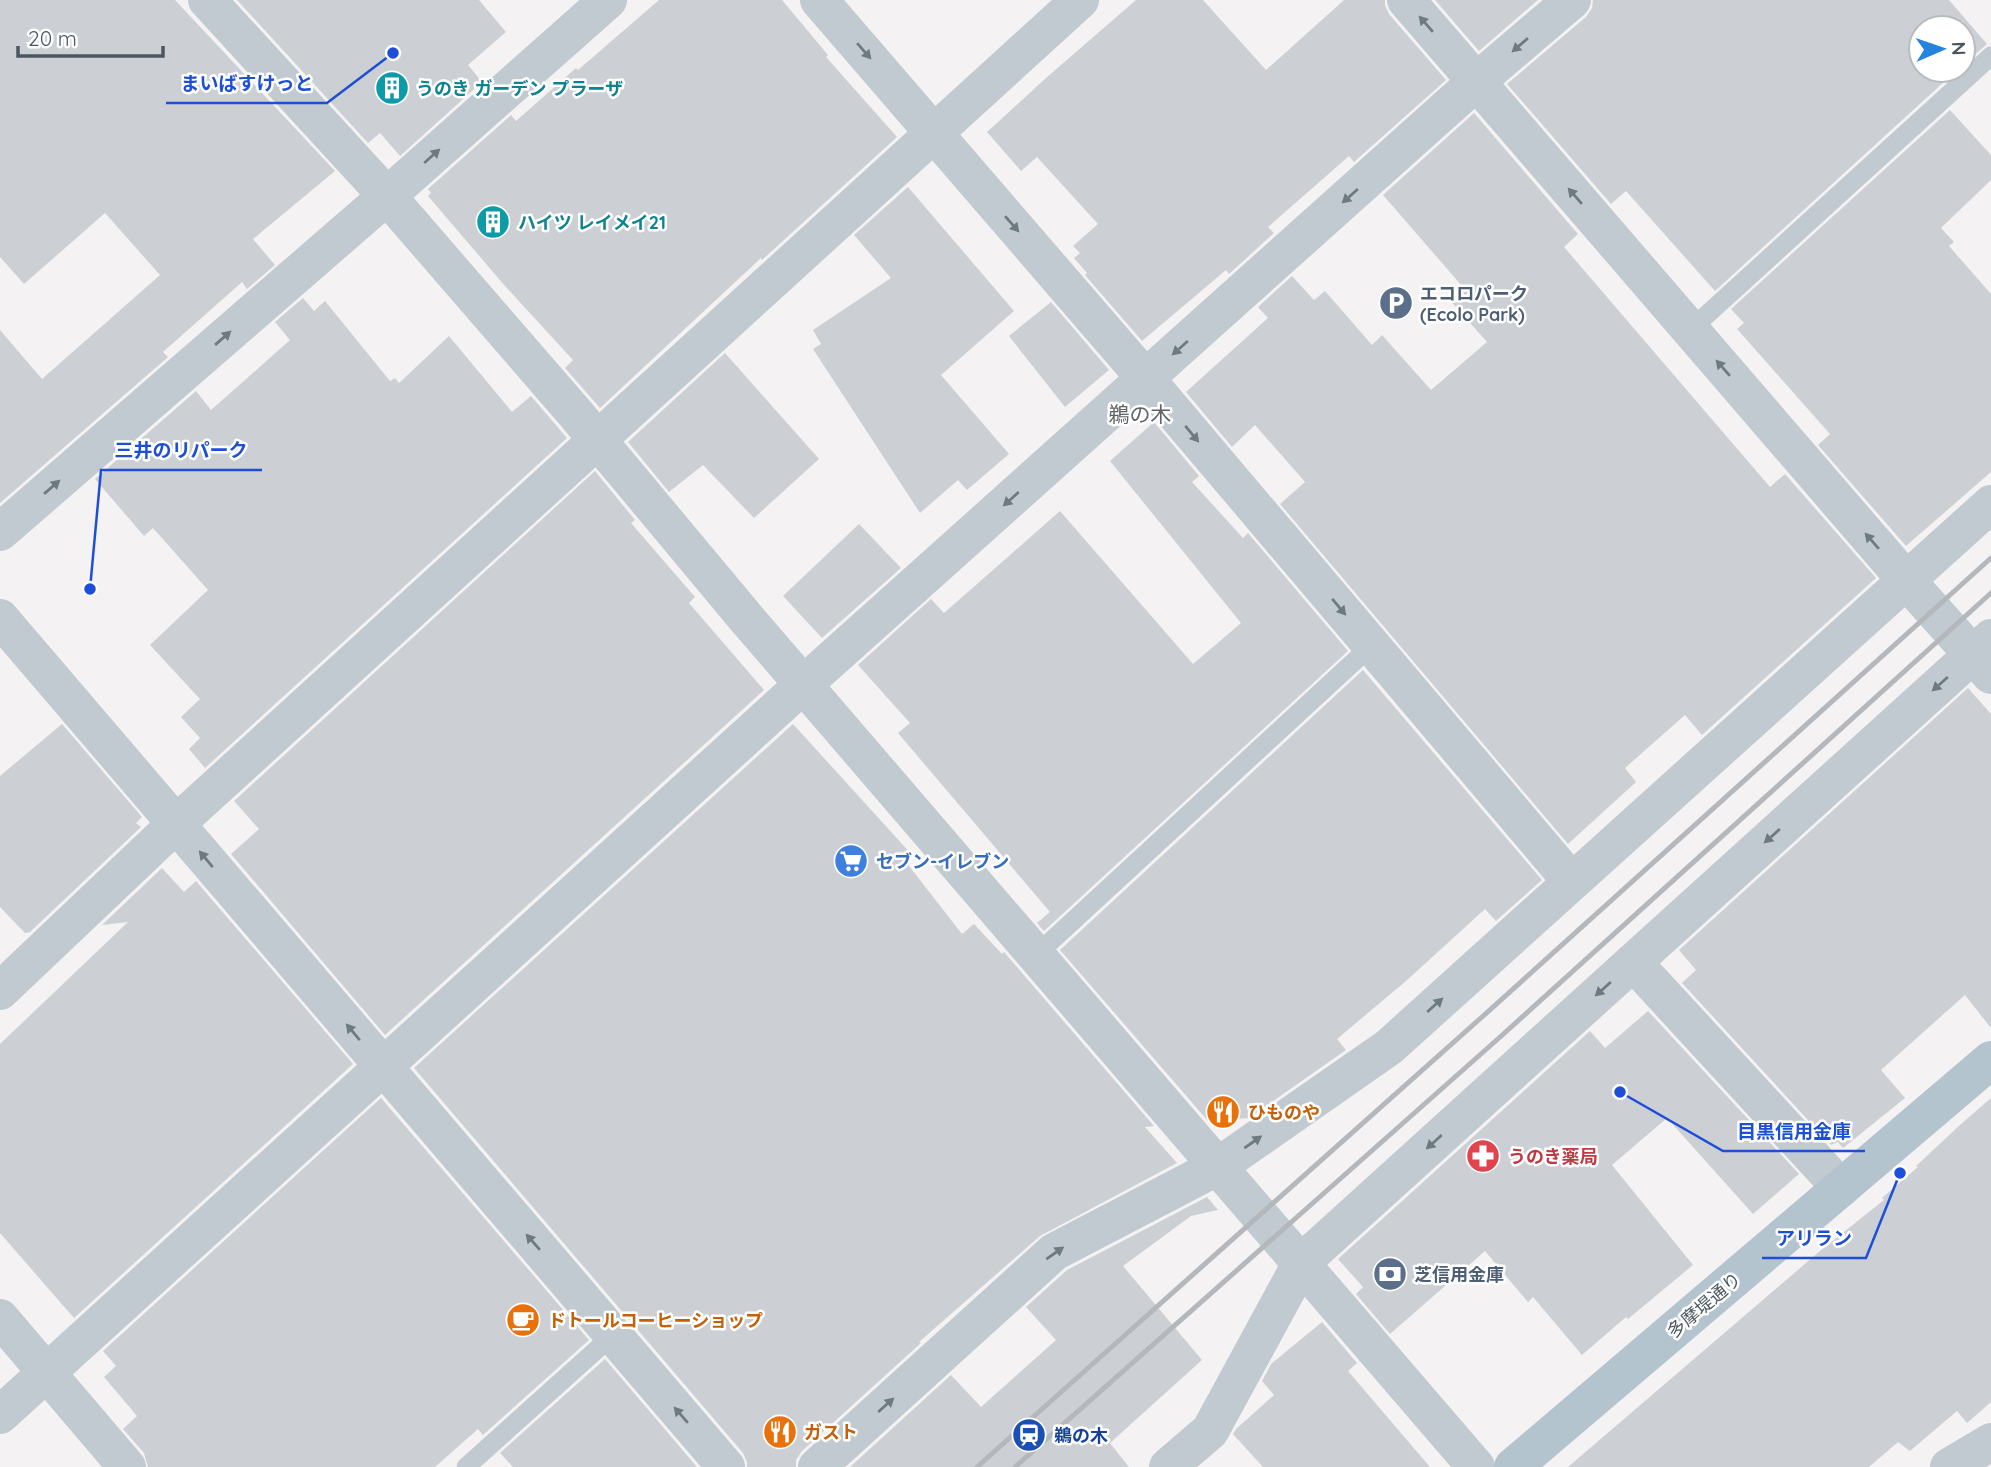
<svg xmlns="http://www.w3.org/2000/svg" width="1991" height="1467" font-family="Quicksand,'Noto Sans JP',sans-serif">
<rect width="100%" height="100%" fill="#f4f2f2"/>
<!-- building -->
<path fill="#ccd0d4" d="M 0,0 L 175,0 L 335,171 L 253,239 L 275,265 L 247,289 L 242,282 L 163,352 L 168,357 L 0,503 L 0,330 L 42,379 L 160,275 L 105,213 L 24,284 L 0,257 Z
M 237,0 L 479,0 L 506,32 L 468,65 L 482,82 L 400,156 L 380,133 L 368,143 Z
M 659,0 L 782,0 L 828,55 L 826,57 L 897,137 L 762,260 L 761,258 L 600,408 L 565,368 L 573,360 L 505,286 L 428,196 L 431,193 L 428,189 L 511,115 L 516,121 L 576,68 L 578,70 Z
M 1136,0 L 1203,0 L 1266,70 L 1344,0 L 1385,0 L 1385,5 L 1389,14 L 1446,80 L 1354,162 L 1349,156 L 1268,227 L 1274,233 L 1229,274 L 1226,270 L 1142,341 L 1085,275 L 1087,273 L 1074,258 L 1080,253 L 1073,246 L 1098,224 L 1037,157 L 1021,171 L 987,132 L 1046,78 Z
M 1435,0 L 1538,0 L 1479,51 Z
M 1593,0 L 1949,0 L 1987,44 L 1963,65 L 1963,28 L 1921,28 L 1921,70 L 1957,70 L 1715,291 L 1626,191 L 1611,204 L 1507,84 L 1586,17 L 1592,8 Z
M 1950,110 L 1991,155 L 1991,180 L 1941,228 L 1954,242 L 1949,246 L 1991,294 L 1991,472 L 1906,546 L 1818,445 L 1830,434 L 1737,329 L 1744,323 L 1731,309 Z
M 1474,113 L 1578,234 L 1564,247 L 1770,487 L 1785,474 L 1876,578 L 1702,735 L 1685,715 L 1625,768 L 1636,782 L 1568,844 L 1280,504 L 1305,482 L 1255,425 L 1232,447 L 1186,392 L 1268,318 L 1258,307 L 1292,276 L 1314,300 L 1325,291 L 1372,345 L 1382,335 L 1431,390 L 1487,342 L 1448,298 L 1462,286 L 1383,195 Z
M 908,187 L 1014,311 L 941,375 L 1009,454 L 967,490 L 958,480 L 920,513 L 813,349 L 821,344 L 813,330 L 891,278 L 854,235 Z
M 303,298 L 314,311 L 325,301 L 390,381 L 395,378 L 399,383 L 449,336 L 512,412 L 531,396 L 567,438 L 205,768 L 189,749 L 200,738 L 181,717 L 200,699 L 150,645 L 208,590 L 153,528 L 144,536 L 95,479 L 196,391 L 211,410 L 290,340 L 275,322 Z
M 1051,302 L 1109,370 L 1065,407 L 1009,336 Z
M 725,353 L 819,459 L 754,518 L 703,465 L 669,492 L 628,442 Z
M 1154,422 L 1199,476 L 1192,482 L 1243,538 L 1248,533 L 1348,651 L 1044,931 L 1037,923 L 1050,912 L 898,733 L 910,723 L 858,665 L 931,599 L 944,613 L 1060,511 L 1193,664 L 1241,623 L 1110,461 Z
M 595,471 L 635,520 L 631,523 L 695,597 L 689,603 L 764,690 L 385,1035 L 231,854 L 259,829 L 234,801 Z
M 859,524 L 901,568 L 822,638 L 783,596 Z
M 1363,670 L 1542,880 L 1496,921 L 1485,909 L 1406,981 L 1337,1039 L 1346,1050 L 1249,1118 L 1208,1121 L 1060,950 Z
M 1968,688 L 1991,714 L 1991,1028 L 1965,995 L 1881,1070 L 1905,1098 L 1843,1148 L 1838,1142 L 1831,1145 L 1682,983 L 1696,970 L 1679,950 Z
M 62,724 L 142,817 L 136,823 L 141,827 L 30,932 L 25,933 L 0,907 L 0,776 Z
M 793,724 L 913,856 L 906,862 L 962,934 L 974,924 L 1002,954 L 1004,952 L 1154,1126 L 1145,1127 L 1177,1163 L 1040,1236 L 919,1342 L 921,1343 L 802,1451 L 796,1460 L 796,1467 L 747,1467 L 747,1462 L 743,1453 L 414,1068 Z
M 162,868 L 184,892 L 196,881 L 353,1064 L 74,1318 L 0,1233 L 0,1044 L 128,922 L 102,925 Z
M 1648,1011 L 1799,1174 L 1753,1214 L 1667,1118 L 1612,1165 L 1693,1265 L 1628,1319 L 1626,1317 L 1582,1355 L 1533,1297 L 1528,1302 L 1485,1251 L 1390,1334 L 1356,1294 L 1363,1287 L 1338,1259 L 1590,1031 L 1605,1048 Z
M 381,1098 L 589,1340 L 483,1435 L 478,1429 L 435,1467 L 148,1467 L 144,1453 L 123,1429 L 137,1416 L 104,1377 L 116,1366 L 103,1351 Z
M 1991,1098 L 1991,1402 L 1967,1423 L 1957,1411 L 1910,1451 L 1898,1442 L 1869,1467 L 1568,1467 L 1820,1251 L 1884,1200 L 1882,1198 L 1918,1167 L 1916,1166 L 1960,1125 Z
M 1207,1197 L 1218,1210 L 1191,1216 L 1123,1266 L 1202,1360 L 1110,1443 L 1129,1467 L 850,1467 L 951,1375 L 981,1407 L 1056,1340 L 1026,1307 L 1067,1270 Z
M 1322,1322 L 1357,1363 L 1348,1371 L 1430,1467 L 1263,1467 L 1233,1434 L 1236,1429 L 1274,1395 L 1262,1381 L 1271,1364 Z
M 605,1359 L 697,1467 L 513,1467 L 500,1453 Z"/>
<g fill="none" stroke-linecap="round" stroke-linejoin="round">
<!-- lane -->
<path stroke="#c1cad0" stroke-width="19" d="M 1690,330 L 1991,56
M 1036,955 L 1372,645
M 466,1467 L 613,1335"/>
<!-- street -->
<path stroke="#c1cad0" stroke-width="38" d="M 207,0 L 387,196 L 575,413 L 746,618 L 1476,1467
M 819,0 L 1146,379 L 1572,882
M 1406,0 L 1906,580 L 1991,675
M 0,532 L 387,196 L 608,0
M 0,618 L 726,1467
M 1633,962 L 1841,1188
M 0,991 L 176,824 L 1080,0
M 0,1318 L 127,1467
M 0,1415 L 804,684 L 1476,82 L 1572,0
M 817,1467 L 1054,1252 L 1217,1167 L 1389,1047 L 1991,504
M 1168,1467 L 1210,1431 L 1302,1262 L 1991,638
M 1949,1467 L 1991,1442"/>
<!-- primary -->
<path stroke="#b4c4cf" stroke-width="38" d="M 1513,1467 L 1991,1060"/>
<!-- rail -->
<path stroke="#b4b8bc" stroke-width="5" d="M 977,1467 L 1482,1017 L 1991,558
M 1015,1467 L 1499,1038 L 1991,593"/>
</g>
<!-- one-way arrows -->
<defs><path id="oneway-solid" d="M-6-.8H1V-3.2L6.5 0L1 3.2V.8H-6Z" transform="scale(1.75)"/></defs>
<g fill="#6e7a81">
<use href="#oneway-solid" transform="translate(1426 24) rotate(-131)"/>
<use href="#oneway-solid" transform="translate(1520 45) rotate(139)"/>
<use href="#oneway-solid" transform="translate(864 51) rotate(49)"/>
<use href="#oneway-solid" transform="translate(432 156) rotate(-42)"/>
<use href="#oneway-solid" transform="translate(1350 196) rotate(138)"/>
<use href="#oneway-solid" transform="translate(1575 196) rotate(-131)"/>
<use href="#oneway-solid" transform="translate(1012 224) rotate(49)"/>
<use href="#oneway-solid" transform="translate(223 338) rotate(-41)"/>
<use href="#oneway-solid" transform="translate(1180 348) rotate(138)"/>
<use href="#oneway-solid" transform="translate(1723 368) rotate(-131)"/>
<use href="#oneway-solid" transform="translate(1192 434) rotate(50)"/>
<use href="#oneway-solid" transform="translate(52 487) rotate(-41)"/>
<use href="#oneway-solid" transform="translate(1011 499) rotate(138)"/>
<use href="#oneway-solid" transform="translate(1872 541) rotate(-131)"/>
<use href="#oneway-solid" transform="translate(1339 607) rotate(50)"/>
<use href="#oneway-solid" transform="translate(1940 684) rotate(138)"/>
<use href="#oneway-solid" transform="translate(1772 836) rotate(138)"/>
<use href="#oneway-solid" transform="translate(206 859) rotate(-130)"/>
<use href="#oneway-solid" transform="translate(1603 989) rotate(138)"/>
<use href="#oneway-solid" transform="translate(1435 1005) rotate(-42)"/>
<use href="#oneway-solid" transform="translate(353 1032) rotate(-130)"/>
<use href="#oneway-solid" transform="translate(1253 1142) rotate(-35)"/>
<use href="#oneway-solid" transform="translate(1434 1142) rotate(138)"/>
<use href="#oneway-solid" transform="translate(533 1242) rotate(-131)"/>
<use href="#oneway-solid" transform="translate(1055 1253) rotate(-35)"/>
<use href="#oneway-solid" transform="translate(886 1405) rotate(-42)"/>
<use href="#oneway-solid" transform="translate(681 1415) rotate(-131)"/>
</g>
<!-- icons -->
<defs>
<g id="building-disc" transform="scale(1.75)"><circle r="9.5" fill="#0f9aa8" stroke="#fff"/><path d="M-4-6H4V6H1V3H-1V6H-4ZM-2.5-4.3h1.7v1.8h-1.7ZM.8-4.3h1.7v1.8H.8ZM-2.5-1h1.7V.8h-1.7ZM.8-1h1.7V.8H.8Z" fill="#fff"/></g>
<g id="parking-disc" transform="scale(1.75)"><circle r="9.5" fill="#5c6f8a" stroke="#fff"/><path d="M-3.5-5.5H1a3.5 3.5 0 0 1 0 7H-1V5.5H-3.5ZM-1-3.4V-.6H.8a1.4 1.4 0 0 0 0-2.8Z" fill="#fff"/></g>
<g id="supermarket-disc" transform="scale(1.75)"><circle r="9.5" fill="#3f7fe0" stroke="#fff"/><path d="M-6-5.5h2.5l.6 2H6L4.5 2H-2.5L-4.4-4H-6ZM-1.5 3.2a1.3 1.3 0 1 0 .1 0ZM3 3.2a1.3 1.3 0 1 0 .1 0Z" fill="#fff"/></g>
<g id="restaurant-disc" transform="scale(1.75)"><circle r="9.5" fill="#e8710a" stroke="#fff"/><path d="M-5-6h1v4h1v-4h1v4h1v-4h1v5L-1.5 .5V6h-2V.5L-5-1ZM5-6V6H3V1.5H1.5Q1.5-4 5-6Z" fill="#fff"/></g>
<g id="pharmacy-disc" transform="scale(1.75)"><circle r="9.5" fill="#e0444e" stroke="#fff"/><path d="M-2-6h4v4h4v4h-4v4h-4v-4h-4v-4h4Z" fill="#fff"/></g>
<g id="bank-disc" transform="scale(1.75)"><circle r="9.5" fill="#5c6f8a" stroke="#fff"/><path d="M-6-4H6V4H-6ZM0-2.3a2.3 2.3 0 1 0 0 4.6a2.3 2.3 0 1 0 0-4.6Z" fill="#fff"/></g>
<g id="cafe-disc" transform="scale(1.75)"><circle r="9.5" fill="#e8710a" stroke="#fff"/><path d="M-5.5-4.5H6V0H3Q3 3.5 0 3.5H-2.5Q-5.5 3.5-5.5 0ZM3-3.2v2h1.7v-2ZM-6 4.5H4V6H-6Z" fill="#fff"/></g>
<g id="station-disc" transform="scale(1.75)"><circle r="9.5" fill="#1a4fb4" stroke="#fff"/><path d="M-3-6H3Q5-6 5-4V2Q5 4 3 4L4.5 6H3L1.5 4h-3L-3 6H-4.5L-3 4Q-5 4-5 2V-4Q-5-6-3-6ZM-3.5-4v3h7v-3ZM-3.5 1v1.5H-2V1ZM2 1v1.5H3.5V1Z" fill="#fff"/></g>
</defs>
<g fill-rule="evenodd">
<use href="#building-disc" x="392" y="88"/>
<use href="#building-disc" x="493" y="222"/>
<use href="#parking-disc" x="1396" y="303"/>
<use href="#supermarket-disc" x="851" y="861"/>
<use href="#restaurant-disc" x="1223" y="1112"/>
<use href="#pharmacy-disc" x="1483" y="1156"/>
<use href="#bank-disc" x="1390" y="1274"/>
<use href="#cafe-disc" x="523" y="1320"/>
<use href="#restaurant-disc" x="780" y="1432"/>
<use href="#station-disc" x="1029" y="1435"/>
</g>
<g text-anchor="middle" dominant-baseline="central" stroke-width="5" stroke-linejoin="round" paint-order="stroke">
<!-- culture labels -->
<g font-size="18" font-weight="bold" fill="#0d838f" stroke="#fff" text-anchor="start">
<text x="416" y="88">うのき ガーデン プラーザ</text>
<text x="518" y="222">ハイツ レイメイ21</text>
</g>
<!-- service labels -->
<g font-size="18" font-weight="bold" fill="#4e5e75" stroke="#fff" text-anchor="start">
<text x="1420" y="293">エコロパーク<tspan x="1420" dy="21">(Ecolo Park)</tspan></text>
<text x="1414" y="1274">芝信用金庫</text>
</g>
<!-- shop labels -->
<g font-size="18" font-weight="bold" fill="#366cbe" stroke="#fff" text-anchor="start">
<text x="876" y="861">セブン-イレブン</text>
</g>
<!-- food labels -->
<g font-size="18" font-weight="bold" fill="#c56008" stroke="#fff" text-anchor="start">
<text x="1248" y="1112">ひものや</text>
<text x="548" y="1320">ドトールコーヒーショップ</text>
<text x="804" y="1432">ガスト</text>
</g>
<!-- health labels -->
<g font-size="18" font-weight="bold" fill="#be3a42" stroke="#fff" text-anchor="start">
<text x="1508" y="1156">うのき薬局</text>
</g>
<!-- street labels -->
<g font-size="18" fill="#4a575f" stroke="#fff">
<text transform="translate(1704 1305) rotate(-40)">多摩堤通り</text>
</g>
<!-- transit labels -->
<g font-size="18" font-weight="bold" fill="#164399" stroke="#fff" text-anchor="start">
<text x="1054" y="1435">鵜の木</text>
</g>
<!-- quarter labels -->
<g font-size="21" fill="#5f6367" stroke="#fff">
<text x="1140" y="414">鵜の木</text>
</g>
</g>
<!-- callouts -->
<path fill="none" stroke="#1d4ed8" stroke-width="2.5" d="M393 53L327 103H166M90 589L101 470H262M1620 1092L1723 1151H1865M1900 1173L1866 1258H1762"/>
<g fill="#1d4ed8" stroke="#fff" stroke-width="2.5">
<circle cx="393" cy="53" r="7"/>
<circle cx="90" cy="589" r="7"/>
<circle cx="1620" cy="1092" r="7"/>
<circle cx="1900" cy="1173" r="7"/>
</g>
<g font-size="19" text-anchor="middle" font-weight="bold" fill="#1d4ed8" stroke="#fff" stroke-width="5" stroke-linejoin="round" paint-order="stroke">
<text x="247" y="90">まいばすけっと</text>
<text x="181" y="457">三井のリパーク</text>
<text x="1794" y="1138">目黒信用金庫</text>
<text x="1814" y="1245">アリラン</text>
</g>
<!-- north arrow -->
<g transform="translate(1942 49) rotate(88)"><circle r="33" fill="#ffffff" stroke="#b7bcbf" stroke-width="2"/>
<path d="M0-5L12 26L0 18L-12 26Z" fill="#2484dd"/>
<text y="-10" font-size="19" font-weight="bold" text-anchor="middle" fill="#4a575f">N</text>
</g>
<!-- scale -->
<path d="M18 46v10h145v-10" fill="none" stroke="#4a575f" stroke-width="3.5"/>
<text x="28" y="46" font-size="21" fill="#4a575f" stroke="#ffffff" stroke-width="5" paint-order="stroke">20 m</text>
</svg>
